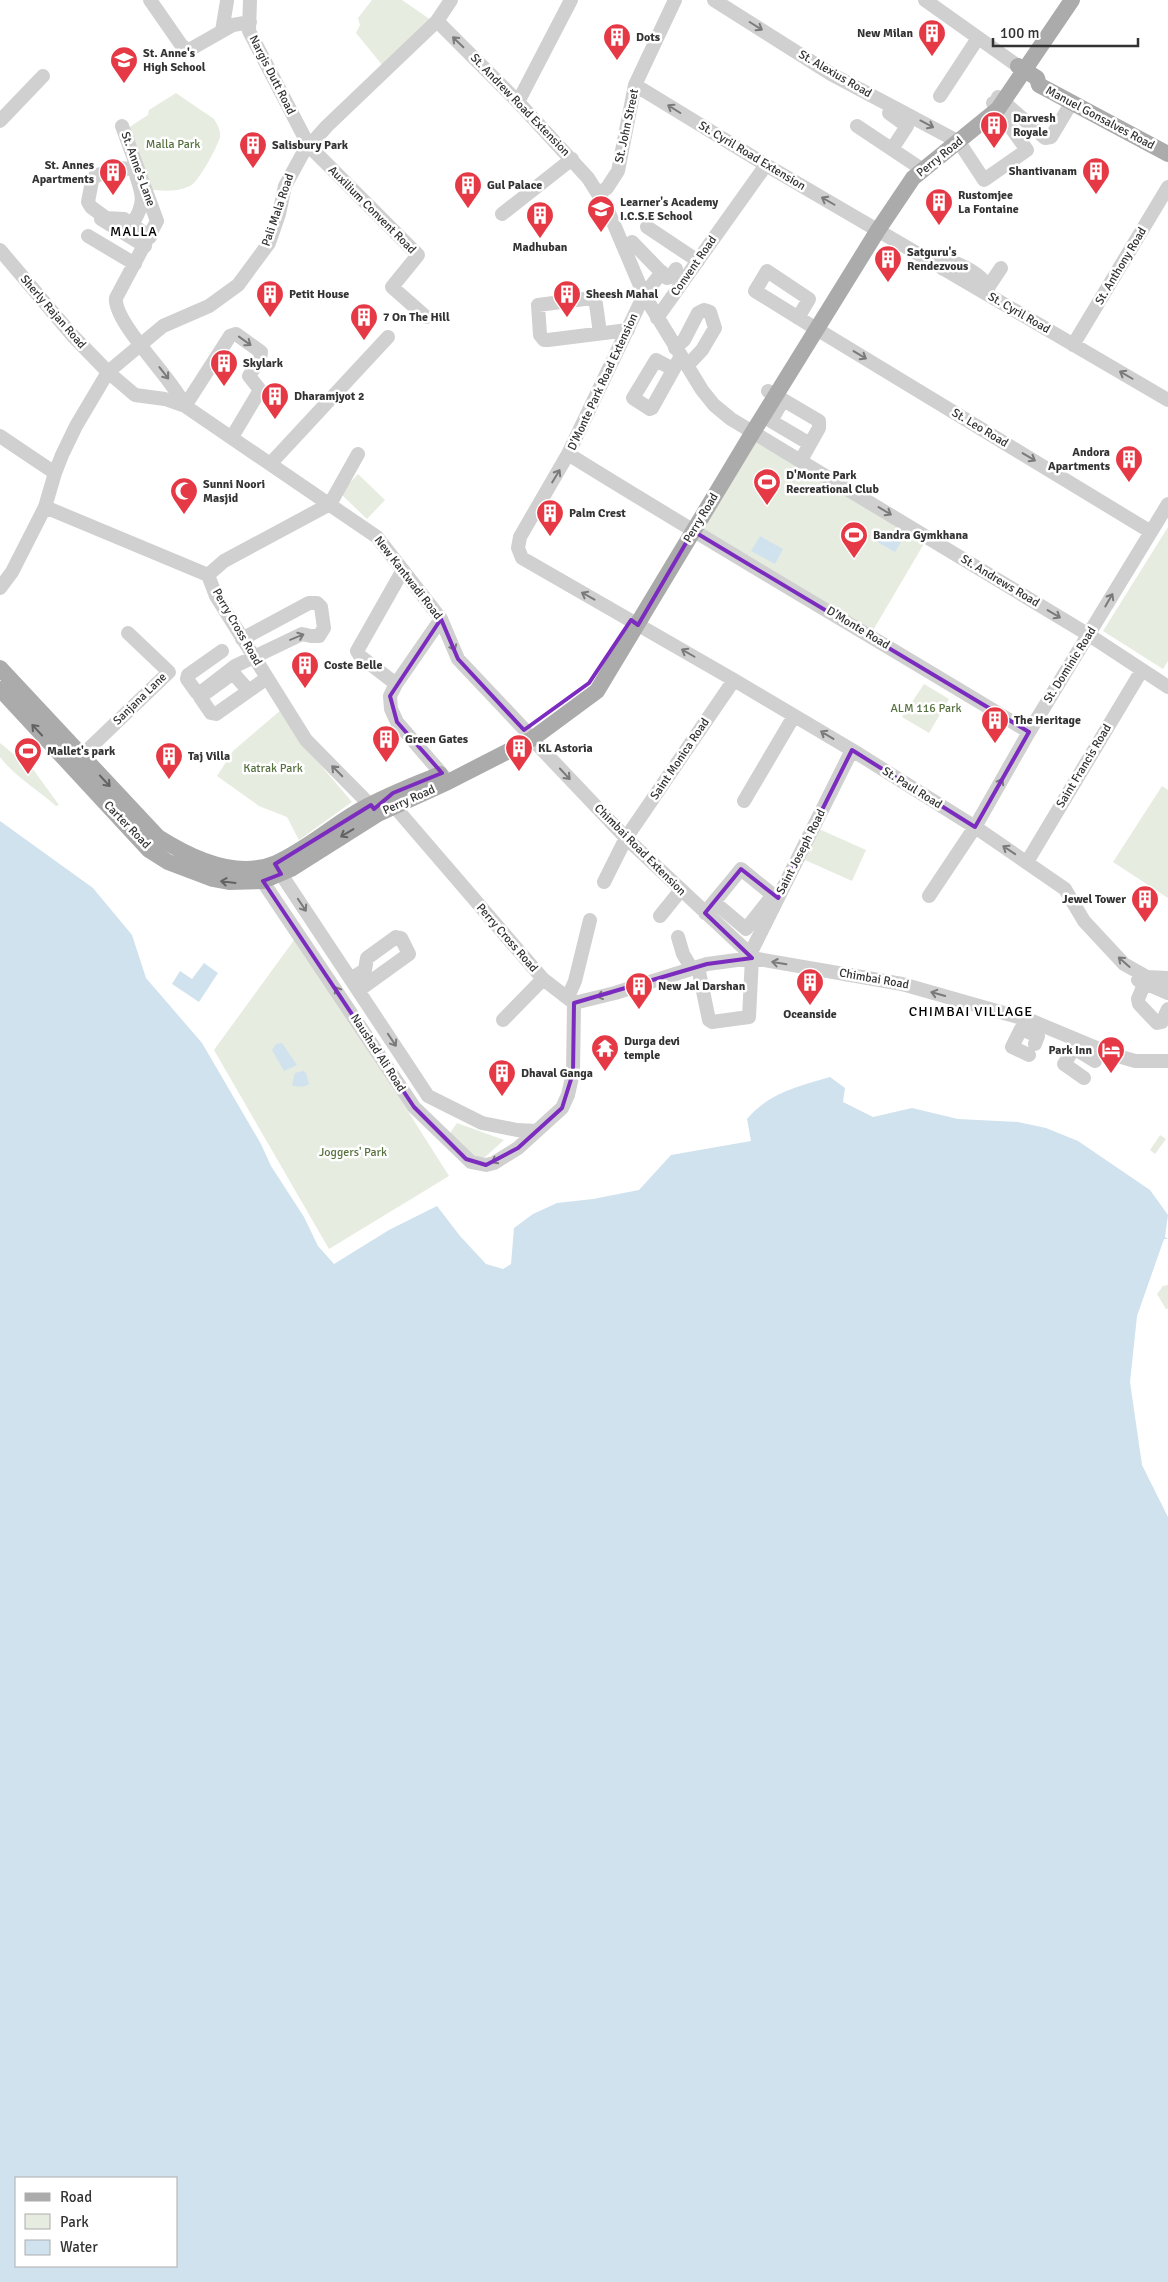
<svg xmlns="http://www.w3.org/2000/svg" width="1168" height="2282" font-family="Signika,sans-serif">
<rect width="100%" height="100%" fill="#fff"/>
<!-- green -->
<path fill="#e6ecdf" d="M 372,0 L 402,0 L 431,20 L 383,66 L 356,33 L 360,25 L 358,18 Z
M 176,93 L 214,119 C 217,124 221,130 220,137 C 218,146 198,183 190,186 C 176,193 162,190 148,190 L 127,132 L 131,126 L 148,115 L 149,110 Z
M 755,435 L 925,542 L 872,632 L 697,527 Z
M 358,474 L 385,500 L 367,519 L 340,493 Z
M 1168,527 L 1168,661 L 1163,669 L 1103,631 Z
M 924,684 L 949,699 L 929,733 L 902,717 Z
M 281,710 L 306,748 L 352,802 L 299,840 L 287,817 L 259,806 L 217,776 L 233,751 Z
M 0,743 L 17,757 L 27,761 L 59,805 L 56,806 C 38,790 14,776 0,757 Z
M 1162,786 L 1168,790 L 1168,898 L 1113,862 Z
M 819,829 L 866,850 L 852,881 L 805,860 Z
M 297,936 L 449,1176 L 329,1249 L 214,1050 Z
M 457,1123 L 504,1140 L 485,1157 L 476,1159 L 448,1136 Z
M 1160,1135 L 1166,1139 L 1155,1154 L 1150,1150 Z
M 1168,1285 L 1168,1309 L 1166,1309 L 1157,1294 L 1163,1286 Z"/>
<!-- water -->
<path fill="#cfe2ee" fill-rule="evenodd" d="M 880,529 L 901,542 L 895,552 L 874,540 Z
M 760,536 L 783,549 L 775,564 L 751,551 Z
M 0,821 L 93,888 L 132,935 L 146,978 L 202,1043 L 261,1144 L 271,1166 L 304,1217 L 318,1246 L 334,1264 L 389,1230 L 437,1206 L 460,1236 L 486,1264 L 503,1269 L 511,1264 L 514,1228 L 533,1214 L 557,1203 L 593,1199 L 639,1190 L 671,1155 L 751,1141 L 747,1119 C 770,1092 797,1087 830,1077 L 845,1088 L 843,1102 L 873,1117 L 912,1108 L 958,1119 L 1018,1122 L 1046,1128 L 1078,1141 L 1150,1190 L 1168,1215 L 1165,1237 L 1168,1239 L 1164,1239 L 1137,1316 L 1130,1382 L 1142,1465 L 1168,1517 L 1168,2282 L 0,2282 ZM 16,2178 L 176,2178 L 176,2266 L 16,2266 Z
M 204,963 L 218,973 L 199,1002 L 172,984 L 180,971 L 192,979 Z
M 282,1043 L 297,1065 L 284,1071 L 272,1050 L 276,1044 Z
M 303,1071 L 306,1073 L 309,1084 C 305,1087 297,1088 292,1085 L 295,1073 Z"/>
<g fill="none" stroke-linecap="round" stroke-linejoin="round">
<!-- minor -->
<path stroke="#d0d0d0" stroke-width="14" d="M 150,0 L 182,46 L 189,50 L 233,25 L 250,22
M 250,0 L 249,31 L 309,146 L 418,255 L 392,287 L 426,317
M 714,0 L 831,74 L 959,142 L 984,180 L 1027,150 L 993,103
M 925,0 L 1018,66
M 437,21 L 518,102 L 588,178 L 607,208 L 644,295 L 702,390 L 714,405 L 731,419 L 1089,635 L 1168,687
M 222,31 L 227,1
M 635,85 L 766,165 L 1168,400
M 940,96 L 978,38
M 998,97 L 1045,138 L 1051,137 L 1072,102
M 518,102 L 571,0
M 889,113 L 907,126 L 892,149
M 0,121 L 43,76
M 122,126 L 157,221 L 116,298 C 113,322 173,379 185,406
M 857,126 L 923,170
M 599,193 L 607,188 L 618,171 L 635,85 L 675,0
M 502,214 L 572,159
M 101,219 L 145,246
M 132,224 C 146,203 143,195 135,172 L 131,169 L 119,168 L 95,176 L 92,181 L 88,202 L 91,207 L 106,218 L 124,219 L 150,237
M 647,227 L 698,261
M 88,236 L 135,264
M 632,242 L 667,278 L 671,277 L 676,269
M 0,250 L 72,335 L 108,372 L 135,395 L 165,399 L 185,406 L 377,537 L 441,619 L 458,659 L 525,730
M 943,269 L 948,260 C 964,266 979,273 989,287
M 662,272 L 644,295 L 568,454 L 520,537 L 518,548 L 522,558 L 734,680 L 852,750 L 975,827 L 1065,889 L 1084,921 L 1124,964 L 1147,977 L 1168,978
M 985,292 L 1001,268
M 657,318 L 766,165
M 798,318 L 809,299 L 767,271 L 755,291 L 810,325 L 1151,532
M 600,333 L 596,304 L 592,298 L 538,305 L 540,335 L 544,340 L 548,340 L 628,330
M 1073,345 L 1168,187
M 675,348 L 684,340 L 698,313 L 704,310 L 710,312 L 715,328 L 702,350 L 687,366
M 673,369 L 656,360 L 633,398 L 650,409 L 652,408 L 681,356
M 768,391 L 819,421 L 819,428 L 801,460
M 783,400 L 771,421 L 810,444
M 185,406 L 230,336 L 236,334 L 261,352 L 260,359 L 249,376 L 260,390 L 232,437
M 0,436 L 55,473
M 568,454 C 721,549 876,639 1029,732
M 271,463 L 388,337
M 45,507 L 208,575 L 216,596 L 306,740 L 376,811
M 208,575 L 224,561 L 330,504 L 358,454
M 0,588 L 12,572 L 45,507 L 55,473 L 62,455 L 76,426 L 108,372 L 163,326 L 209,306 L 238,285 L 269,243 L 279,214 L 285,186 L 303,153 L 327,126 L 437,21 L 451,0
M 441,619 L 396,684 L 390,696 L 391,709 L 397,722 L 447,780
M 222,651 L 188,675 L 187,679 L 197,693 L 200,693 L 235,666 L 302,634 L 311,636 L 319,636 L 324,628 L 321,607 L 317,603 L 309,603 L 242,639
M 396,684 L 360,656 L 357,651 L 403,570
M 248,690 L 233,673 L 200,697 L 211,713 L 216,714 L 267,678
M 532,739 L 626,838 L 750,954 L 752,958 L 749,1017 L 712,1022 L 709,1020 L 698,967
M 75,762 L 169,672 L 128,633
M 388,799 L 543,979 L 574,1003
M 744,801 L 794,716
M 1027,862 L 1142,670
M 275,865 L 428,1096 L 482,1123 L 517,1130 L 537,1131
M 257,873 L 414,1107 L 471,1162 L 486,1165 L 494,1163 L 518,1148 L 562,1108 L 568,1095 L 573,1073 L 574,1003
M 604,882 L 626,838 L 734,680
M 929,896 L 975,827 L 1029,732 L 1168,504
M 705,913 C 717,898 729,884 741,869 L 773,895 L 746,929 L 714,902
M 660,916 L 681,890
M 678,937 L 683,954 L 692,969
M 750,954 L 852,750
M 1147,977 L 1138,999 L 1139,1004 L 1157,1023 L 1162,1022 L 1168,1009
M 351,979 L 365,970 L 367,958 L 396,937 L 401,938 L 409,954 L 359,990
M 1138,980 L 1168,993
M 568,997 L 575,981 L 590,920
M 574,1003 L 615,993 L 707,964 L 752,958 L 902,984 L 1032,1021 L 1111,1054 L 1135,1061 L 1168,1061
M 503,1020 L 543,979
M 1079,1041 L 1064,1064 L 1084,1078
M 1074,1048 L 1095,1061
M 1029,1055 L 1012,1047 L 1021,1029 L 1038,1036 L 1035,1044"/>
<!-- major -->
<path stroke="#ababab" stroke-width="16" d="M 1018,66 L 1037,78 L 1039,85 L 1168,154
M 0,668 L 158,837 C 191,858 237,880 276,863 C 305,850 330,828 357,812 C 382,797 412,786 440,774
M 0,689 L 149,850 L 168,862 L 213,879 L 229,882 L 263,881 L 291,869 L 378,814 L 448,782 L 532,739 L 597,691 L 753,432 L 878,230 L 913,178 L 998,109 L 1072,0"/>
</g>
<!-- one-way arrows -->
<defs><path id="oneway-shaft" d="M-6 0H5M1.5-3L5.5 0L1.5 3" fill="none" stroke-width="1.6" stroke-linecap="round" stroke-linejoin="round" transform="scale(1.25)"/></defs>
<g stroke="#7a7a7a">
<use href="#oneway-shaft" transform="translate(756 26) rotate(32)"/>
<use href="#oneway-shaft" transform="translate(458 42) rotate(-136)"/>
<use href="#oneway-shaft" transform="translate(674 109) rotate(-148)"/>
<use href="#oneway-shaft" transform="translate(927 124) rotate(28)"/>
<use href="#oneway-shaft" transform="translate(828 201) rotate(-150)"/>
<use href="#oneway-shaft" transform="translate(245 341) rotate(36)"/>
<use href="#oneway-shaft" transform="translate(860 355) rotate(31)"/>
<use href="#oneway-shaft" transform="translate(164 373) rotate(52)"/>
<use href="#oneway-shaft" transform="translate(1126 375) rotate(-150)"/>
<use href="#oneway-shaft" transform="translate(1029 457) rotate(31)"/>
<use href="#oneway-shaft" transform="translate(556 476) rotate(-59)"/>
<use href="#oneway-shaft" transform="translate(885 511) rotate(31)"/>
<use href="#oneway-shaft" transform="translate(588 596) rotate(-151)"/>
<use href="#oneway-shaft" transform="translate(1109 600) rotate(-60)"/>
<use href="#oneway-shaft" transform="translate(1054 614) rotate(31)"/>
<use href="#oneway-shaft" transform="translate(297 637) rotate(-22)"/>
<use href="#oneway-shaft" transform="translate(452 644) rotate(67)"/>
<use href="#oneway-shaft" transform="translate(688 653) rotate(-150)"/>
<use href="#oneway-shaft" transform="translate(827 735) rotate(-149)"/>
<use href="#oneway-shaft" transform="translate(337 771) rotate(-135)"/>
<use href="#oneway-shaft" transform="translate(565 774) rotate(47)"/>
<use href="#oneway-shaft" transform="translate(999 785) rotate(-61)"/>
<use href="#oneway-shaft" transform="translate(1009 850) rotate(-146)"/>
<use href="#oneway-shaft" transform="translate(302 905) rotate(56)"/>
<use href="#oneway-shaft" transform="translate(1124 962) rotate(-139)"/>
<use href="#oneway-shaft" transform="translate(779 963) rotate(-171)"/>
<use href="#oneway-shaft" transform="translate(339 993) rotate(-123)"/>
<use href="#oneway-shaft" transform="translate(938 994) rotate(-164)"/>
<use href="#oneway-shaft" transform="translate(604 995) rotate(167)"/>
<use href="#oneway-shaft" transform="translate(392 1040) rotate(56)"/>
<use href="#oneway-shaft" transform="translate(498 1159) rotate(151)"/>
</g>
<g stroke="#636363">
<use href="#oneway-shaft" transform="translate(37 730) rotate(-133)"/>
<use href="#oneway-shaft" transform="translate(105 781) rotate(47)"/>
<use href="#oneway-shaft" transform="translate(347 833) rotate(149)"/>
<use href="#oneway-shaft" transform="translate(228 882) rotate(-173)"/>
</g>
<!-- marked area -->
<path fill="none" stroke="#7b2cbf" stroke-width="4" stroke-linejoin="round" d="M 693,531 L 1029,732 L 975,827 L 852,750 L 778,898 L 741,869 L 705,913 L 752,958 L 707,964 L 574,1003 L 573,1073 L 562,1108 L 518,1148 L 486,1165 L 466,1159 L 414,1107 L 263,881 L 281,874 L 275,864 L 371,805 L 374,809 L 393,793 L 442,773 L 397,722 L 390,696 L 441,619 L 458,659 L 524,730 L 589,683 L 631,620 L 638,625 Z"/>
<!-- icons -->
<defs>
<g id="building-pin" transform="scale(1.4375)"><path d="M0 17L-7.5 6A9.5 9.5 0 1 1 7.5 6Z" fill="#e63946" stroke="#fff"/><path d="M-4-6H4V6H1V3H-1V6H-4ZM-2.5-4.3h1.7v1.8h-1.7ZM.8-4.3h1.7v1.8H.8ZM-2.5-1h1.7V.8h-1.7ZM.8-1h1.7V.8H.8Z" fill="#fff"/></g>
<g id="school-pin" transform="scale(1.4375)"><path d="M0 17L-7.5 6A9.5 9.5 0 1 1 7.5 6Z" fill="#e63946" stroke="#fff"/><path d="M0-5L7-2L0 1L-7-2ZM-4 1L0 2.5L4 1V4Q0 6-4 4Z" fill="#fff"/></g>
<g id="stadium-pin" transform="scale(1.4375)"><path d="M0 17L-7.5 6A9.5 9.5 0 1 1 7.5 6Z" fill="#e63946" stroke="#fff"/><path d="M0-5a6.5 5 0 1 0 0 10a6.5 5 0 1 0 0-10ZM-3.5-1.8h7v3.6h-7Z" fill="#fff"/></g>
<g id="mosque-pin" transform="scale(1.4375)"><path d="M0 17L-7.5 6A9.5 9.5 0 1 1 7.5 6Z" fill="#e63946" stroke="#fff"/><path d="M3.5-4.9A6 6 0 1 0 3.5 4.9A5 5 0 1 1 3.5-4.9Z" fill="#fff"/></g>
<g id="temple-pin" transform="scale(1.4375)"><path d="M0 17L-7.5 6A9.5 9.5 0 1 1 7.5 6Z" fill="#e63946" stroke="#fff"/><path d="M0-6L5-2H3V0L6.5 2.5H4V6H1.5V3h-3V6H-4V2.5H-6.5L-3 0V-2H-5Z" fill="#fff"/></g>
<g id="hotel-pin" transform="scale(1.4375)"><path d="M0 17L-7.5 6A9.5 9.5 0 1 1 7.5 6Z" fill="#e63946" stroke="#fff"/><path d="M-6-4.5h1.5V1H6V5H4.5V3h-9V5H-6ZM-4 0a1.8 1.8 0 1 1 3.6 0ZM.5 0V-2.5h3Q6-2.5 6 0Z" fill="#fff"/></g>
</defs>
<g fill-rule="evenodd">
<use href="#building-pin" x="932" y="33"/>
<use href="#building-pin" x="617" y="37"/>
<use href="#school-pin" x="124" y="60"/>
<use href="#building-pin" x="994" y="125"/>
<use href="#building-pin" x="253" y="145"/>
<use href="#building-pin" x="1096" y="171"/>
<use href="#building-pin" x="113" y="172"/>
<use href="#building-pin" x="468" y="185"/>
<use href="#building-pin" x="939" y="202"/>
<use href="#school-pin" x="601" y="209"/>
<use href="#building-pin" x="540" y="215"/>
<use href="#building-pin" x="888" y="259"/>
<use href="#building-pin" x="270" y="294"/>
<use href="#building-pin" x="567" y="294"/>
<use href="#building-pin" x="364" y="317"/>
<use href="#building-pin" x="224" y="363"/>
<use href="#building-pin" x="275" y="396"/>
<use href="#building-pin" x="1129" y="459"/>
<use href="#stadium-pin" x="767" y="482"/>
<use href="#mosque-pin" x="184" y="491"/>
<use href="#building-pin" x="550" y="513"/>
<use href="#stadium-pin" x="854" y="535"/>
<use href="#building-pin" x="305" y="665"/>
<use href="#building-pin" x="995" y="720"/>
<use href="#building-pin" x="386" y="739"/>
<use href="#building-pin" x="519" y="748"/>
<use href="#stadium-pin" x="28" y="751"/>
<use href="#building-pin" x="169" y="756"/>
<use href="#building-pin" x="1145" y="899"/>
<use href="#building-pin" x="810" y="982"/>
<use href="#building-pin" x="639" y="986"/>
<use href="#temple-pin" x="605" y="1048"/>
<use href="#hotel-pin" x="1111" y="1050"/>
<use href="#building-pin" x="502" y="1073"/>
</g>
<g text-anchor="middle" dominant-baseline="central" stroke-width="5" stroke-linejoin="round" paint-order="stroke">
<!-- poi labels -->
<g font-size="12" font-weight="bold" fill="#333" stroke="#fff" text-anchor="start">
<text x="913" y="33" text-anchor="end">New Milan</text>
<text x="636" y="37">Dots</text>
<text x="143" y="53">St. Anne's<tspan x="143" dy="14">High School</tspan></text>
<text x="1013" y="118">Darvesh<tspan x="1013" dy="14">Royale</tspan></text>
<text x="272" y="145">Salisbury Park</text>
<text x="94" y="165" text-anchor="end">St. Annes<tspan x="94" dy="14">Apartments</tspan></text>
<text x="1077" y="171" text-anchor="end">Shantivanam</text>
<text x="487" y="185">Gul Palace</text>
<text x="958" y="195">Rustomjee<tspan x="958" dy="14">La Fontaine</tspan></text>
<text x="620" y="202">Learner's Academy<tspan x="620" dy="14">I.C.S.E School</tspan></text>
<text x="540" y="247" text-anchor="middle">Madhuban</text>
<text x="907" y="252">Satguru's<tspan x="907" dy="14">Rendezvous</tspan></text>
<text x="289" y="294">Petit House</text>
<text x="586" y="294">Sheesh Mahal</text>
<text x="383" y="317">7 On The Hill</text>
<text x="243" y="363">Skylark</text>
<text x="294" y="396">Dharamjyot 2</text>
<text x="1110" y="452" text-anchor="end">Andora<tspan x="1110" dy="14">Apartments</tspan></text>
<text x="786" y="475">D'Monte Park<tspan x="786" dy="14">Recreational Club</tspan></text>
<text x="203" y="484">Sunni Noori<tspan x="203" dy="14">Masjid</tspan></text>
<text x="569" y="513">Palm Crest</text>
<text x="873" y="535">Bandra Gymkhana</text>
<text x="324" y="665">Coste Belle</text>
<text x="1014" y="720">The Heritage</text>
<text x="405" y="739">Green Gates</text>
<text x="538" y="748">KL Astoria</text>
<text x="47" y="751">Mallet's park</text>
<text x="188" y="756">Taj Villa</text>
<text x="1126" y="899" text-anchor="end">Jewel Tower</text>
<text x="658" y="986">New Jal Darshan</text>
<text x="810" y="1014" text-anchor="middle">Oceanside</text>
<text x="624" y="1041">Durga devi<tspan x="624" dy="14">temple</tspan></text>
<text x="1092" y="1050" text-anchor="end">Park Inn</text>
<text x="521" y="1073">Dhaval Ganga</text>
</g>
<!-- street labels -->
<g font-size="12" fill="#333" stroke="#fff">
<text transform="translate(835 74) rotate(30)">St. Alexius Road</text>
<text transform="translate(272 75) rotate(63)">Nargis Dutt Road</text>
<text transform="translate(520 105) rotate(46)">St. Andrew Road Extension</text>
<text transform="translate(1100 118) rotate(28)">Manuel Gonsalves Road</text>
<text transform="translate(627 126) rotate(-78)">St. John Street</text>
<text transform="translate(752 156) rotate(31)">St. Cyril Road Extension</text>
<text transform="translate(940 157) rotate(-39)">Perry Road</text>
<text transform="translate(138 169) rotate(70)">St. Anne's Lane</text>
<text transform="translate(278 210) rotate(-71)">Pali Mala Road</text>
<text transform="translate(372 210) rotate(45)">Auxilium Convent Road</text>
<text transform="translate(694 266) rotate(-55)">Convent Road</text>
<text transform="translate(1121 266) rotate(-59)">St. Anthony Road</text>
<text transform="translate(53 312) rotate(49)">Sherly Rajan Road</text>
<text transform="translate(1019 313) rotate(30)">St. Cyril Road</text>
<text transform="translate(603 382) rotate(-65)">D'Monte Park Road Extension</text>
<text transform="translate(980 428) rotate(31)">St. Leo Road</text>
<text transform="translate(701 518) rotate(-59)">Perry Road</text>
<text transform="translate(408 578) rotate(52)">New Kantwadi Road</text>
<text transform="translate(1000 581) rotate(31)">St. Andrews Road</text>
<text transform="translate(237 627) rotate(60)">Perry Cross Road</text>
<text transform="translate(858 628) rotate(31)">D'Monte Road</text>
<text transform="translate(1070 665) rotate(-58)">St. Dominic Road</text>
<text transform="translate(140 699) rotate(-44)">Sanjana Lane</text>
<text transform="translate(680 759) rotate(-56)">Saint Monica Road</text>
<text transform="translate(1084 766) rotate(-59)">Saint Francis Road</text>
<text transform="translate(912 788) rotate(32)">St. Paul Road</text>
<text transform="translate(409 800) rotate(-24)">Perry Road</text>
<text transform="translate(127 825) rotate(46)">Carter Road</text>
<text transform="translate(640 850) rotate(45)">Chimbai Road Extension</text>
<text transform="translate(801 852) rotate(-63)">Saint Joseph Road</text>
<text transform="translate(507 938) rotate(49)">Perry Cross Road</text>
<text transform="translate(874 979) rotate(10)">Chimbai Road</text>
<text transform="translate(378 1053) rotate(57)">Naushad Ali Road</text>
</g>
<!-- park labels -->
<g font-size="12" fill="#56703f" stroke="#fff">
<text x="173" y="144">Malla Park</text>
<text x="926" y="708">ALM 116 Park</text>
<text x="273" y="768">Katrak Park</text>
<text x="353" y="1152">Joggers' Park</text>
</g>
<!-- neighbourhood labels -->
<g font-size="14" letter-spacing="1" fill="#000" stroke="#fff">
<text x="134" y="231">MALLA</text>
<text x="971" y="1011">CHIMBAI VILLAGE</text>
</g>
</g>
<!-- legend -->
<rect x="15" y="2177" width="162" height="90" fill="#ffffff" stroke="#adadad"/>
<rect x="25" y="2193" width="25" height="8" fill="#ababab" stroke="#adadad"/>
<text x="60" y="2202" font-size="15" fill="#333333">Road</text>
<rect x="25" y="2214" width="25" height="15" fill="#e6ecdf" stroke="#adadad"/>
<text x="60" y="2227" font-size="15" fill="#333333">Park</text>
<rect x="25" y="2240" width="25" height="15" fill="#cfe2ee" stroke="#adadad"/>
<text x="60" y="2252" font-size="15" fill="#333333">Water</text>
<!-- scale -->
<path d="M993 38v8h145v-8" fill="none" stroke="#333333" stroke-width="2.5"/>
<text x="1000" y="38" font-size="15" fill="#333333" stroke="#ffffff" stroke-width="4" paint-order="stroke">100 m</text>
</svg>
